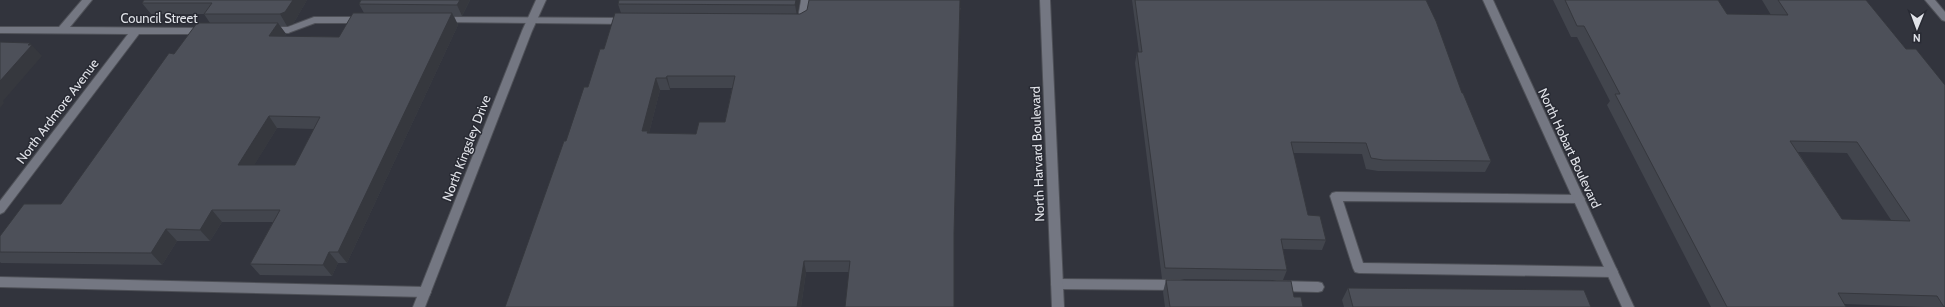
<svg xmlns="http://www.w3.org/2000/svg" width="1945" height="307" font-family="Cabin,sans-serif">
<rect width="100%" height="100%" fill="#32343d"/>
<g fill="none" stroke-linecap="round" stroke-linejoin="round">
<!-- service casing -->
<g stroke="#4e5057" stroke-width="2">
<path id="service" d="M 801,0 L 811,0 L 807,21 L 805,23 L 798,24 L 793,21 L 798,18 Z
M 314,17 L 363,17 L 368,20 L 363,23 L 315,23 L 288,33 L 283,30 L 285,28 Z
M 442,17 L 627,18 L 632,21 L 627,24 L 439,22 L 437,20 Z
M 1336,192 L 1579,195 L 1583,196 L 1585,199 L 1583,202 L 1579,203 L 1343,201 L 1363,263 L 1612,267 L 1616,268 L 1618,272 L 1616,276 L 1612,277 L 1359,273 L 1355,272 L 1353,268 L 1330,196 L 1332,193 Z
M 0,277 L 425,287 L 429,288 L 431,292 L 429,296 L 425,297 L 0,287 Z
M 1057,279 L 1180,280 L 1184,281 L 1186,285 L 1184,289 L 1180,290 L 1057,289 L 1053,288 L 1051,284 L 1053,280 Z
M 1277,281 L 1318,282 L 1322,283 L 1324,287 L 1322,291 L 1318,292 L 1277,291 L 1273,290 L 1271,286 L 1273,282 Z"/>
</g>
<!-- minor casing -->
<g stroke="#4e5057" stroke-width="2">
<path id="minor" d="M 82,0 L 92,0 L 70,27 L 205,28 L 210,31 L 205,34 L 139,34 L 4,212 L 0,214 L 0,201 L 128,34 L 0,33 L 0,27 L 59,27 Z
M 536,0 L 546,0 L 532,31 L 425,307 L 413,307 L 522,31 Z
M 1040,0 L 1050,0 L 1064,307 L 1052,307 Z
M 1483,0 L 1493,0 L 1634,307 L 1622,307 Z
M 1925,0 L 1935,0 L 1945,12 L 1945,21 L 1942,20 Z
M 269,27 L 288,27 L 293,30 L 288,33 L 266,32 L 264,30 L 266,28 Z"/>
</g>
<!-- service -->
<use href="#service" fill="#747782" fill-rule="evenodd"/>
<!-- minor -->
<use href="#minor" fill="#747782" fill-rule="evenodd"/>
</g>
<!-- wall -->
<path fill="#42454d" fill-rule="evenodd" d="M 144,0 L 307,0 L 293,24 L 287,26 L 280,26 L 286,34 L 285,36 L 339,37 L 364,13 L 359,4 L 361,0 L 470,0 L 462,16 L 454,16 L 458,25 L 347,263 L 338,263 L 332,276 L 260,275 L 250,264 L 273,222 L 222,222 L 210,241 L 177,241 L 162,265 L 1,263 L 0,262 L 0,236 L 61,204 L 174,54 L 210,23 L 204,14 L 151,14 L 142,3 ZM 277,128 L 314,129 L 295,165 L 254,165 Z
M 619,0 L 800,0 L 797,14 L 961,8 L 849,272 L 806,272 L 801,307 L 505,307 L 566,141 L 604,49 L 621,13 L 618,4 ZM 670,88 L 732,88 L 725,122 L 696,134 L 649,133 L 660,90 L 670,90 Z
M 1132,0 L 1426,0 L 1462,93 L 1491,161 L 1485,172 L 1378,171 L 1366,169 L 1362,154 L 1293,153 L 1308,215 L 1326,240 L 1322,250 L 1283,249 L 1287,270 L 1283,280 L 1162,279 L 1135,63 L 1137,52 L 1139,52 Z
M 1553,0 L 1718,0 L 1727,14 L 1771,15 L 1762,0 L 1866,0 L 1945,307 L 1924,307 L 1844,304 L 1846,307 L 1711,307 L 1607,105 L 1610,101 L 1577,37 L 1571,37 ZM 1798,152 L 1847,153 L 1891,220 L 1842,219 Z
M 1166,280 L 1294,297 L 1303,307 L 1165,307 L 1163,292 Z
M 1348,288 L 1591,307 L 1344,307 L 1342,300 Z"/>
<!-- shaded-wall -->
<path fill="#36383e" d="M 293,0 L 307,0 L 293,24 L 287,26 L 280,14 Z
M 460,0 L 470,0 L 462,16 L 457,5 Z
M 796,0 L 800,0 L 797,16 L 795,5 Z
M 961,0 L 961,8 L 954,245 L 954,234 Z
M 452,13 L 458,25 L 347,263 L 338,252 Z
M 278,23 L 286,34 L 277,48 L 269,36 Z
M 30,43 L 42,56 L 3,101 L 4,103 L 0,108 L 0,81 Z
M 667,76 L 670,88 L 670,90 L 666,78 Z
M 656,78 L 660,90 L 649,133 L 652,143 L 642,131 Z
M 269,116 L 277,128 L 247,177 L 238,165 Z
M 212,210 L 222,222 L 210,241 L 200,230 Z
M 166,229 L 177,241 L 162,265 L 151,253 Z
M 329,252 L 338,263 L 332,276 L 323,265 Z
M 804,261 L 806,272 L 801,307 L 797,307 Z"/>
<!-- building -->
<path fill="#4d5059" stroke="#36383e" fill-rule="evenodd" d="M 144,0 L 293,0 L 285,12 L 280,14 L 204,14 L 212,3 L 142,3 Z
M 361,0 L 460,0 L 457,5 L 359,4 Z
M 619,0 L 796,0 L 795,5 L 618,4 Z
M 809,0 L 960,0 L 954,234 L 954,307 L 845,307 L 850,261 L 804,261 L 797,307 L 505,307 L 564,141 L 566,141 L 584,87 L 588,87 L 600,49 L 604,49 L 615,13 L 800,14 L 807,10 ZM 667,76 L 735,76 L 725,122 L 699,122 L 696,134 L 647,133 L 648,131 L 642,131 L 656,78 L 666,78 Z
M 1135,0 L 1426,0 L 1436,21 L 1462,93 L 1463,93 L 1491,161 L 1383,160 L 1371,158 L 1366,143 L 1291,142 L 1308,215 L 1320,216 L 1326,240 L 1281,239 L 1287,270 L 1165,268 L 1137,52 L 1142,52 Z
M 1565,0 L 1718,0 L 1727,14 L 1788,15 L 1778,0 L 1866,0 L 1906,49 L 1916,49 L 1945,85 L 1945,307 L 1944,307 L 1937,296 L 1838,293 L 1846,307 L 1727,307 L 1615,94 L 1620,94 L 1584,26 L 1577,26 ZM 1790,141 L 1857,142 L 1910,221 L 1842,219 Z
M 353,13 L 452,13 L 338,252 L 329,252 L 323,265 L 250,264 L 280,210 L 212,210 L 200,230 L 166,229 L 151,253 L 0,252 L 0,236 L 24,204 L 61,204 L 169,53 L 174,54 L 197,23 L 278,23 L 269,36 L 339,37 ZM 269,116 L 320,117 L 295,165 L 238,165 Z
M 0,42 L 30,43 L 28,45 L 32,45 L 0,81 Z
M 1166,280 L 1291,281 L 1294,297 L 1301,297 L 1303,307 L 1170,307 Z
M 1348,288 L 1584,290 L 1591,307 L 1353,307 Z"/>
<g text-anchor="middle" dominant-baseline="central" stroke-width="3" stroke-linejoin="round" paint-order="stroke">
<!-- street labels -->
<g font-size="13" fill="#e1e3e9" stroke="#282a33">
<text x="159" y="18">Council Street</text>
<text transform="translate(57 111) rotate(-53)">North Ardmore Avenue</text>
<text transform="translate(466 148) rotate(-69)">North Kingsley Drive</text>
<text transform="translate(1570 148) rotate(65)">North Hobart Boulevard</text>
<text transform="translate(1037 154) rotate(-92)">North Harvard Boulevard</text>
</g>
</g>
<!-- north arrow -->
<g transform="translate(1917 28) rotate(181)" stroke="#282a33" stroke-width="3" paint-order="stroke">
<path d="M0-3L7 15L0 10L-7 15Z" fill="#e1e3e9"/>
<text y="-6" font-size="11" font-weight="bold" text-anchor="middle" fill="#e1e3e9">N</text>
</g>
</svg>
